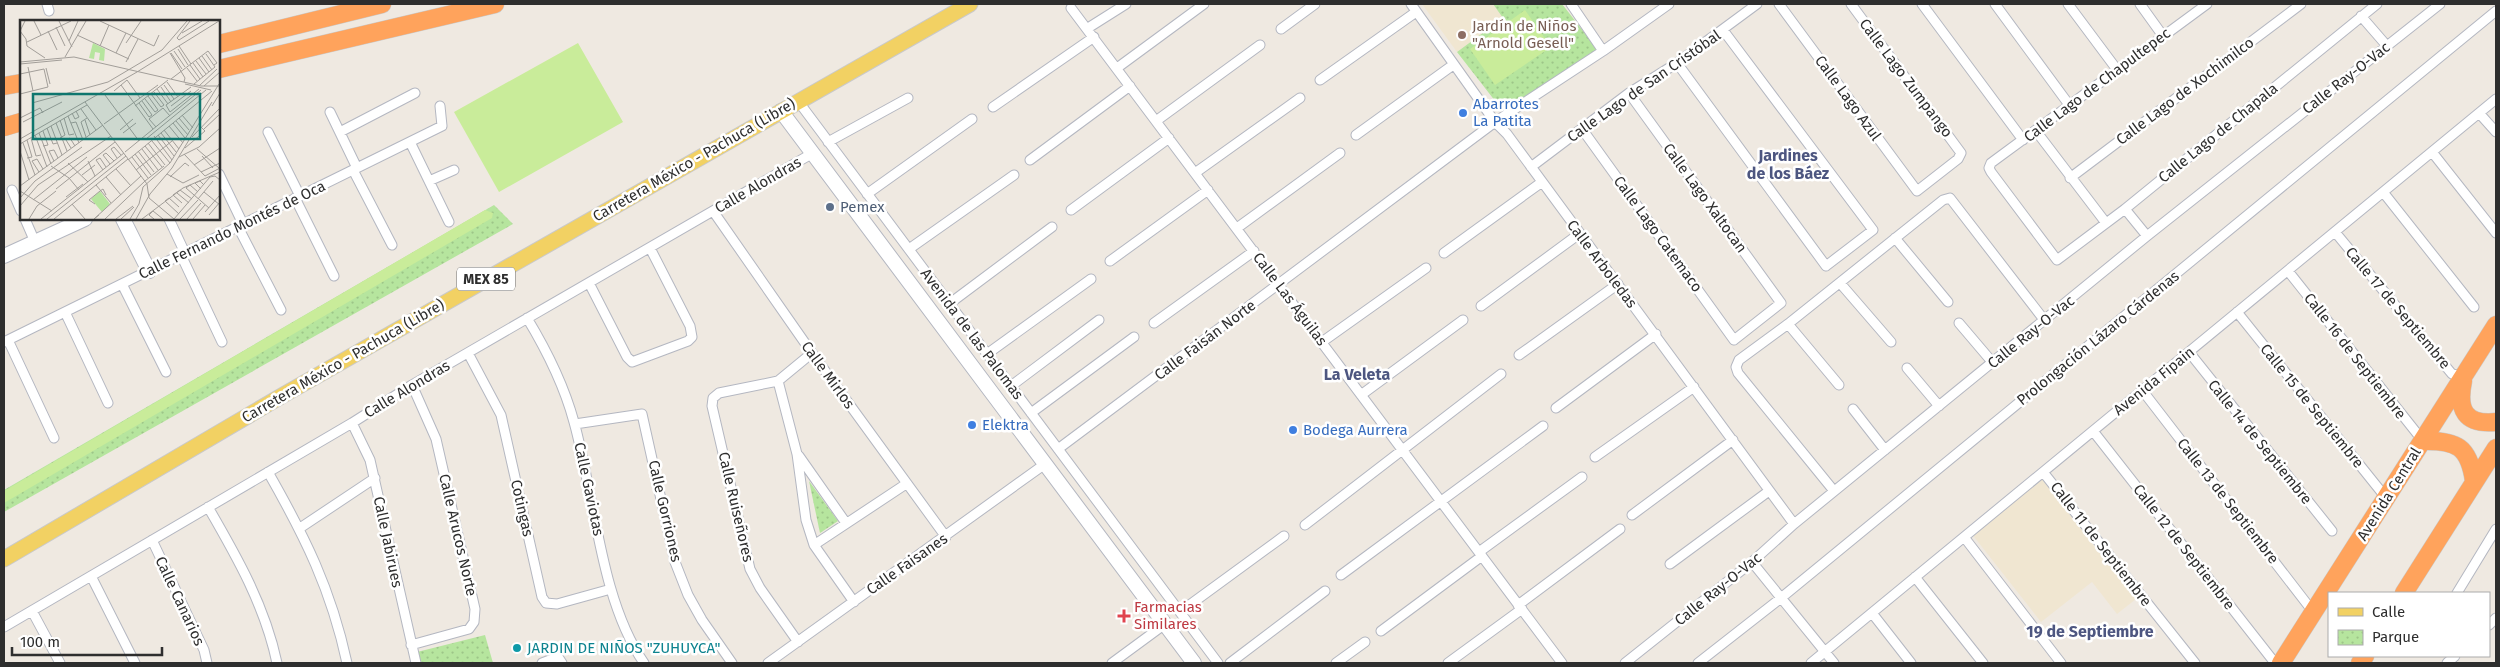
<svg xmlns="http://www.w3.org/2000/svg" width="2500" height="667" font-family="'Fira Sans',sans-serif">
<defs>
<pattern id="park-dots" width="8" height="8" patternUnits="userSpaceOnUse" patternTransform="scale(1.25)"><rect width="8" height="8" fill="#b6e59e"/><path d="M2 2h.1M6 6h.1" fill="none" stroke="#9dc588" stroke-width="1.8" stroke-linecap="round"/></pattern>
</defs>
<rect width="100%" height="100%" fill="#efe9e1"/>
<!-- education -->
<path fill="#f0e6d1" d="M 1422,4 L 1493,4 L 1503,18 L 1457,52 Z
M 2041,478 L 2136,599 L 2117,614 L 2092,582 L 2041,622 L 1971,533 Z"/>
<!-- park -->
<path fill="url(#park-dots)" d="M 1493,4 L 1562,4 L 1598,50 L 1506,115 L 1457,52 L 1503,18 Z
M 494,205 L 513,224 L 4,512 L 4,490 Z
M 809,481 L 838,521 L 820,533 Z
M 485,635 L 493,663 L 421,663 L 417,652 Z"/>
<!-- pitch -->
<path fill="#c9ec9a" d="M 1525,10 L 1551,47 L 1495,85 L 1470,49 Z
M 578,43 L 623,122 L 499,192 L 454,112 Z
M 485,210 L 493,213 L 492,218 L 4,503 L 4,491 Z"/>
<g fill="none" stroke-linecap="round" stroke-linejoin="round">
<!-- street casing -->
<g stroke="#b4b7c1" stroke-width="11">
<path id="street" d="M 47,4 L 49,11
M 1411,4 L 1495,122 L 1507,134 L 1794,524
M 1571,4 L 1603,51
M 1779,4 L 1917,191 L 1958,159 L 1961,153 L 1851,4
M 1922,4 L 2023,140
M 1995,4 L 2070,106
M 2068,4 L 2118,71
M 2140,4 L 2163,36
M 2207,4 L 1991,163 L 1989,168 L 1991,172 L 2057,260 L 2125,209 L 2377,4
M 1071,8 L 1562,663
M 2361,16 L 2387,46
M 1088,28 L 1126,4
M 1281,29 L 1315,4
M 1677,63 L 1826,266 L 1873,230 L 1723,30
M 1117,68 L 1204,4
M 1320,80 L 1416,12
M 798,101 L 1218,663
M 993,107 L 1094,37
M 330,112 L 357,168
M 2479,113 L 2496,132
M 1156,121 L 1260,45
M 1582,129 L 1734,340 L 1781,303 L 1629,93
M 2036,131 L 2106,223
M 268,132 L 300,196
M 340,132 L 415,93
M 1356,135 L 1453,65
M 410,142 L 449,222
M 828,142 L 908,98
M 2432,152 L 2496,233
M 1030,160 L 1130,86
M 1531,167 L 1629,93 L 1677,63 L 1757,4
M 353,170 L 392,245
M 1195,173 L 1300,98
M 219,174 L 243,224
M 2070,178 L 2301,4
M 429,181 L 454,170
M 12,190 L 21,211
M 2383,192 L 2474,307
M 867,194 L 972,119
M 295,198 L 334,276
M 2125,209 L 2147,236
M 1071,210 L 1169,138
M 713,211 L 812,353 L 946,537
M 25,219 L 35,242
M 169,219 L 185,253
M 238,227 L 281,310
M 1237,228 L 1340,153
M 2335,232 L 2452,374 L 2464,376
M 1895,238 L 1948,302
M 909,249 L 1014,175
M 1444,253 L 1542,182
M 181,255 L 222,342
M 1110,261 L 1208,190
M 2288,271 L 2423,441
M 589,283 L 627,357 L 632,362 L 688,341 L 692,337 L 690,326 L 650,248
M 1840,283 L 1891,342
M 122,284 L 166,372
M 949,304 L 1052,227
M 1481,306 L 1579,234
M 65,312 L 108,403
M 2237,312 L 2387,499
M 527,318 C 547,351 564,385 574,422 C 595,497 600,600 644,663
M 1154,323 L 1254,251
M 1959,323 L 1993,363
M 1788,324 L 1839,385
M 8,340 L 54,438
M 4,342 L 442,126 L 440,106
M 1322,342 L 1426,268
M 2189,352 L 2332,531
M 468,353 L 501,415 L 542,597 L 546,603 L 557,604 L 611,589
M 987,354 L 1091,279
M 1519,355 L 1618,284
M 1907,368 L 1939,406
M 778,381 L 797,454 L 806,520 L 814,545 L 854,602
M 1011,386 L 1099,320
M 2142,390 L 2314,613
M 1361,395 L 1463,320
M 1556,408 L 1656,334
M 1853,409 L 1885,450
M 1031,413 L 1134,337
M 352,423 L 370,460 L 416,663
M 575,424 L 642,414 L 675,562 L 688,595 L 702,620 L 732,663
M 2093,431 L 2275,663
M 1058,449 L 1495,122 L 1603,51 L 1669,4
M 799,456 L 846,523
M 1595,457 L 1694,387
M 268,472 C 305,537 331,589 347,663
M 2043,472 L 2195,663
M 1834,491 L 1738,373 L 1736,367 L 1739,360 L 1788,324 L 1943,200 L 1950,198 L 2045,321
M 208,507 C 237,557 265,606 277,663
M 1632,515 L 1733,440
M 1305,525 L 1501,374
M 300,528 L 375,478
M 1964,537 L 2061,663
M 152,540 L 204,650 L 207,663
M 814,545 L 906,484
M 1479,552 L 1582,477
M 1752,562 L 1834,663
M 1670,564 L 1769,491
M 1341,575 L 1543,426
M 91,576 L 135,663
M 1915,577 L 1983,663
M 2457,593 L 2496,529
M 1518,605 L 1620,529
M 32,611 L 60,663
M 1180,612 L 1284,536
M 1872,613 L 1911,663
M 2489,625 L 2496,618
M 4,627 L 352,423 L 412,385 L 813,153
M 1381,631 L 1482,556
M 798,642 L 760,588 L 750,569 L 712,406 L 713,398 L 719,393 L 778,381 L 812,353
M 411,645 L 469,629 L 474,622 L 475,609 L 436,439 L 412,385
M 542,663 L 558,657 L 562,663
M 768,663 L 1045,464
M 1112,663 L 1165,624
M 1230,663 L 1325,591
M 1336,663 L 1365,642
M 1448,663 L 1522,609
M 1625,663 L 1752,562 L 1794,524 L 2147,236 L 2440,4
M 1698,663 L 1781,598 L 2496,11
M 1811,663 L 2496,99
M 2447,663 L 2455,656"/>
</g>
<!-- secondary casing -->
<g stroke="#b4b7c1" stroke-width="16">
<path id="secondary" d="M 781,111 L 1194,663
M 123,219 L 149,271
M 4,256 L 85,219"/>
</g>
<!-- primary casing -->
<g stroke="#c9c9c9" stroke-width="17">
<path id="primary" d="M 4,559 L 285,394 L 970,4"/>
</g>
<!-- highway casing -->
<g stroke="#c9c9c9" stroke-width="19">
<path id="highway" d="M 219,44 L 382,4
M 219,69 L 495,4
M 4,86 L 21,83
M 4,127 L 21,122
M 2463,381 C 2457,410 2465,425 2496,422
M 2423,441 C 2457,440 2469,447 2474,481
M 2404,593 L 2496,448
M 2281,663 L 2496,325
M 2360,663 L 2365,656"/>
</g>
<!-- street -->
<use href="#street" stroke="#fff" stroke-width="9"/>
<!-- secondary -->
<use href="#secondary" stroke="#fff" stroke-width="14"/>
<!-- primary -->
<use href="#primary" stroke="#f2d163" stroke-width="15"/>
<!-- highway -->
<use href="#highway" stroke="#ffa35c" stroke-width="18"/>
</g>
<!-- markers -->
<circle fill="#8d6e63" stroke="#fff" stroke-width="2" cx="1462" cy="35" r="5"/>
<g fill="#3f7fe0" stroke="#fff" stroke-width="2">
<circle cx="1463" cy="113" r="5"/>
<circle cx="972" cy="425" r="5"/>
<circle cx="1293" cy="430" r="5"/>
</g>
<circle fill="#5c6f8a" stroke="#fff" stroke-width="2" cx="830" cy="207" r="5"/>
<path fill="#e0444e" stroke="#fff" stroke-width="2" d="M1121.5 608.5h5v5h5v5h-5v5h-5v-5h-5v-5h5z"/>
<circle fill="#0f9aa8" stroke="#fff" stroke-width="2" cx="517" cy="648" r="5"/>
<g text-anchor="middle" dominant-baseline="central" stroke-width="5" stroke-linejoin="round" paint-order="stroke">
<!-- shield labels -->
<rect fill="#fff" stroke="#6d6d6d" stroke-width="1" x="457" y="267.5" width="58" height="23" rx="4"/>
<g font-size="14" font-weight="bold" fill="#2e2e2e">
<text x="486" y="279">MEX 85</text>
</g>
<!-- education labels -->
<g font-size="15" fill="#785e54" stroke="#fff" text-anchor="start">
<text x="1472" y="26">Jardín de Niños<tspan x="1472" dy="17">"Arnold Gesell"</tspan></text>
</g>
<!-- street labels -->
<g font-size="15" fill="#2e2e2e" stroke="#fff">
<text transform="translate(1906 78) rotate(53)">Calle Lago Zumpango</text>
<text transform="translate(2346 78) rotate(-38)">Calle Ray-O-Vac</text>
<text transform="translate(2097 85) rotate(-37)">Calle Lago de Chapultepec</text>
<text transform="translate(1644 86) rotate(-35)">Calle Lago de San Cristóbal</text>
<text transform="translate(2185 91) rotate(-37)">Calle Lago de Xochimilco</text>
<text transform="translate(1848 98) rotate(54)">Calle Lago Azul</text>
<text transform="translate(2218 133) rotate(-39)">Calle Lago de Chapala</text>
<text transform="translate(694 160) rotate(-30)">Carretera México - Pachuca (Libre)</text>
<text transform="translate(758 185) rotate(-30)">Calle Alondras</text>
<text transform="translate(1705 198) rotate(54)">Calle Lago Xaltocan</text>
<text transform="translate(232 230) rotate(-26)">Calle Fernando Montés de Oca</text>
<text transform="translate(1658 234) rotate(54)">Calle Lago Catemaco</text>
<text transform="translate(1602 264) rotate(53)">Calle Arboledas</text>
<text transform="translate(1290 299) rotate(53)">Calle Las Águilas</text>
<text transform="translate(2398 308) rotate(50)">Calle 17 de Septiembre</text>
<text transform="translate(2031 332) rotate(-39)">Calle Ray-O-Vac</text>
<text transform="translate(972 334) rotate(53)">Avenida de las Palomas</text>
<text transform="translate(2098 338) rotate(-39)">Prolongación Lázaro Cárdenas</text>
<text transform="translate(1205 340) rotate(-37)">Calle Faisán Norte</text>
<text transform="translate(2355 356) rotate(52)">Calle 16 de Septiembre</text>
<text transform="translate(343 361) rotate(-30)">Carretera México - Pachuca (Libre)</text>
<text transform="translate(828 375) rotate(54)">Calle Mirlos</text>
<text transform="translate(2154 381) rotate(-39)">Avenida Fipain</text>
<text transform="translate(407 389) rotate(-31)">Calle Alondras</text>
<text transform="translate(2312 406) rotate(51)">Calle 15 de Septiembre</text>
<text transform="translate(2260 442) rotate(51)">Calle 14 de Septiembre</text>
<text transform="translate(589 489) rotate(78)">Calle Gaviotas</text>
<text transform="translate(2389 494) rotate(-58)">Avenida Central</text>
<text transform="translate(2228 501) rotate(52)">Calle 13 de Septiembre</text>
<text transform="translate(736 507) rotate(77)">Calle Ruiseñores</text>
<text transform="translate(522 508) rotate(77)">Cotingas</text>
<text transform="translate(665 511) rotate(77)">Calle Gorriones</text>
<text transform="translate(458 535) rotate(77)">Calle Arucos Norte</text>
<text transform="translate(388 542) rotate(78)">Calle Jabirues</text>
<text transform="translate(2101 544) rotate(52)">Calle 11 de Septiembre</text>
<text transform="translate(2184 547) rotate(52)">Calle 12 de Septiembre</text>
<text transform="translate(907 564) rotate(-35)">Calle Faisanes</text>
<text transform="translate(1718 589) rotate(-39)">Calle Ray-O-Vac</text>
<text transform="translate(180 601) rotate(65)">Calle Canarios</text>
</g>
<!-- shop labels -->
<g font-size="15" fill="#366cbe" stroke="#fff" text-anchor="start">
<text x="1473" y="104">Abarrotes<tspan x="1473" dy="17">La Patita</tspan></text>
<text x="982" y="425">Elektra</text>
<text x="1303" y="430">Bodega Aurrera</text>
</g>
<!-- service labels -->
<g font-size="15" fill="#4e5e75" stroke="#fff" text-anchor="start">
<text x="840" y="207">Pemex</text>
</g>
<!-- health labels -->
<g font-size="15" fill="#be3a42" stroke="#fff" text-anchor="start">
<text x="1134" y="607">Farmacias<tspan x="1134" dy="17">Similares</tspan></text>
</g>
<!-- culture labels -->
<g font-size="15" fill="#0d838f" stroke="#fff" text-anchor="start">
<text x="527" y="648">JARDIN DE NIÑOS "ZUHUYCA"</text>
</g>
<!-- neighbourhood labels -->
<g font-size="16" font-weight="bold" fill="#4d5680" stroke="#fff">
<text x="1788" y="155">Jardines<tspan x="1788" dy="18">de los Báez</tspan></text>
<text x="1357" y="374">La Veleta</text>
<text x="2090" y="631">19 de Septiembre</text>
</g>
</g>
<!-- overview -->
<g transform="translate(20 20)">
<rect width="200" height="200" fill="#efe9e1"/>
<path d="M 73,23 L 85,29 L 84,41 L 79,40 L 80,33 L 75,32 L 74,39 L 69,38 ZM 80,171 L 90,184 L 82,192 L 71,179 Z" fill="#b6e59e"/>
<path fill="none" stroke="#a29e99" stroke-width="1" d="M 5,1 L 0,11 L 6,19 L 7,26 L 25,38M 14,1 L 21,15M 39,1 L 52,27M 80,1 L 134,26 L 139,15M 170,1 L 157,18 L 159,20 L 189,1M 36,7 L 45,26M 28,11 L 37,30M 162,13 L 182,1M 57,15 L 109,39M 49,21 L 58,1M 7,22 L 51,1M 106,23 L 121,1M 80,26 L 89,5M 159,26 L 171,44M 158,29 L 168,45M 154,31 L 165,47M 96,33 L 106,13M 150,33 L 165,58 L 164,62M 151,33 L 162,49M 182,36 L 192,50M 45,37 L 66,1M 179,38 L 189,52M 176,41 L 186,54M 0,42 L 54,37 L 181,66 L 200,66M 106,42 L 118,19M 173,43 L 183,57M 0,44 L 42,40M 170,45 L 180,59M 8,47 L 13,71M 26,48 L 30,64M 167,48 L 177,61M 0,54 L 24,49 L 28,67 L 0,74M 151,59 L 188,31 L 197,43 L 194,45M 147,62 L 158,77M 165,64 L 191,70M 174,64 L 195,47 L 186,34M 101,65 L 133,109M 144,65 L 154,79M 179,66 L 197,49M 184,66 L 200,52M 141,67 L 151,82M 171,67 L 146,85 L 150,92 L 179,69M 137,69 L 148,84M 94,71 L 107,60 L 120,78M 131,74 L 141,87 L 144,85 L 134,72M 85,75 L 119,121M 125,79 L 135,92 L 138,90 L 128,76M 65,82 L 127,164 L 129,178 L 154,199M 12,83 L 88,62 L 142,30 L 167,1M 119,83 L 129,97 L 132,95 L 122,81M 115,86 L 148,60M 151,86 L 171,71M 192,86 L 200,73M 61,89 L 76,110M 52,93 L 55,99 L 59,97 L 56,91M 162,95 L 173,108M 48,96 L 59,123M 0,98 L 20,88 L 23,93M 44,98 L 49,115 L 54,114M 159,98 L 169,110M 65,100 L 70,115M 156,101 L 168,115M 3,102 L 42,82M 36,103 L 47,131M 51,103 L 56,102 L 63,120M 153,103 L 165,118M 84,104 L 138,65M 31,106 L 42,135M 149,106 L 163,123M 136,107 L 129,99 L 143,88 L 150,96M 27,108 L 33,124 L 37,123M 184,109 L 200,94M 100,110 L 113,99M 144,110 L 159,129M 23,111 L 28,125 L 23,126M 19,113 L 31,144M 103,113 L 116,103M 141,113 L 156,132M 15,115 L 27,147M 138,115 L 154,136M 134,116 L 152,140M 66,117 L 61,102 L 67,98M 172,117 L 200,88M 11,118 L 16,136 L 21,135M 40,118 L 45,115 L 40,100M 0,119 L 117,52 L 199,1M 126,119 L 186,70M 7,120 L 12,137 L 7,138M 132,121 L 150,143M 3,123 L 15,155M 128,123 L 145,145M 0,124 L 67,85M 125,126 L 142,147M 51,128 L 46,120 L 50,118 L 55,126M 165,128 L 185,111 L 181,107M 122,129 L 138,150M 177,129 L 199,148M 0,131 L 9,160M 118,131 L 134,152M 105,132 L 181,70M 115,134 L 131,155M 164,134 L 185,156 L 200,148M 182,136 L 193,148M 112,137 L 128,158M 159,137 L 179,127 L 200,108M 97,138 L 91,129 L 94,127 L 101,135M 108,140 L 192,71M 34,141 L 29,131 L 34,130 L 38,138M 68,141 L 75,156M 48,143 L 68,162M 90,144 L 83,135 L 86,133 L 94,141M 174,145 L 200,128M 31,146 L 49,158 L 59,170M 96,149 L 111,166M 83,150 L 76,140 L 80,138 L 86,147M 116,150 L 152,121M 19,152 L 12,141 L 17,139 L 23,149M 181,152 L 200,143M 147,154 L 163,163 L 179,155M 62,155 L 75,145M 86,157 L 101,175M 150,157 L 165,143 L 169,146M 125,161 L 144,146M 76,165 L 91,183M 0,166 L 83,105M 36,169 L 95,122M 181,169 L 175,163 L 180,161 L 184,165M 0,171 L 32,191M 178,172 L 170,165 L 166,168 L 189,188M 184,172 L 200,185M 157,173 L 169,183M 46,177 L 63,164M 0,178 L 15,161 L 62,127M 178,179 L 193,161M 13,180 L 67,137M 162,183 L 153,175 L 160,170 L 172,179M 52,184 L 65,199M 75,184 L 69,180 L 80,171 L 83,169 L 86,175M 0,186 L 18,165 L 91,116M 159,187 L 149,178 L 145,181 L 159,194M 185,192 L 200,175M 79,195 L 74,199 L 121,156M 189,195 L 200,182M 9,199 L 17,186 L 36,171M 21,199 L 104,133M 27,199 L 106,136M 34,199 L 108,139M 85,199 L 125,161M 96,199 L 113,186M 101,199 L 114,187M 110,199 L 119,184 L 123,167 L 150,143 L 199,64M 116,199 L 130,174 L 152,148 L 192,82M 122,199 L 163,168 L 200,152M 134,199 L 129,195 L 133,191 L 143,199M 154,199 L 190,157 L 195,156 L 200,160M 160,199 L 178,180M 167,199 L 181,183M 173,199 L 185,185"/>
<path fill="#0f766e" fill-opacity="0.15" stroke="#0f766e" stroke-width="2.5" d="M 13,74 L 180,74 L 180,119 L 13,119 Z"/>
<rect width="200" height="200" fill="none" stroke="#2e2e2e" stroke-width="2.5"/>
</g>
<!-- border -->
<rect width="2500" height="667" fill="none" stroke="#2e2e2e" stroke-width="10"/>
<!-- legend -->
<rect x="2328" y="592" width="162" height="65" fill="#ffffff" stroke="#ababab"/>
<rect x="2338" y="608" width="25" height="8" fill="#f2d163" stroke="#ababab"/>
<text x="2372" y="617" font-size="15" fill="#2e2e2e">Calle</text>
<rect x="2338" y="630" width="25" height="15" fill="url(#park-dots)" stroke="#ababab"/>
<text x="2372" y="642" font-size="15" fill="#2e2e2e">Parque</text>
<!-- scale -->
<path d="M12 647v8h150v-8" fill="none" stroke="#2e2e2e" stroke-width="2.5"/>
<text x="20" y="647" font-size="15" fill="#2e2e2e" stroke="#ffffff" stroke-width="4" paint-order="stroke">100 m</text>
</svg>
